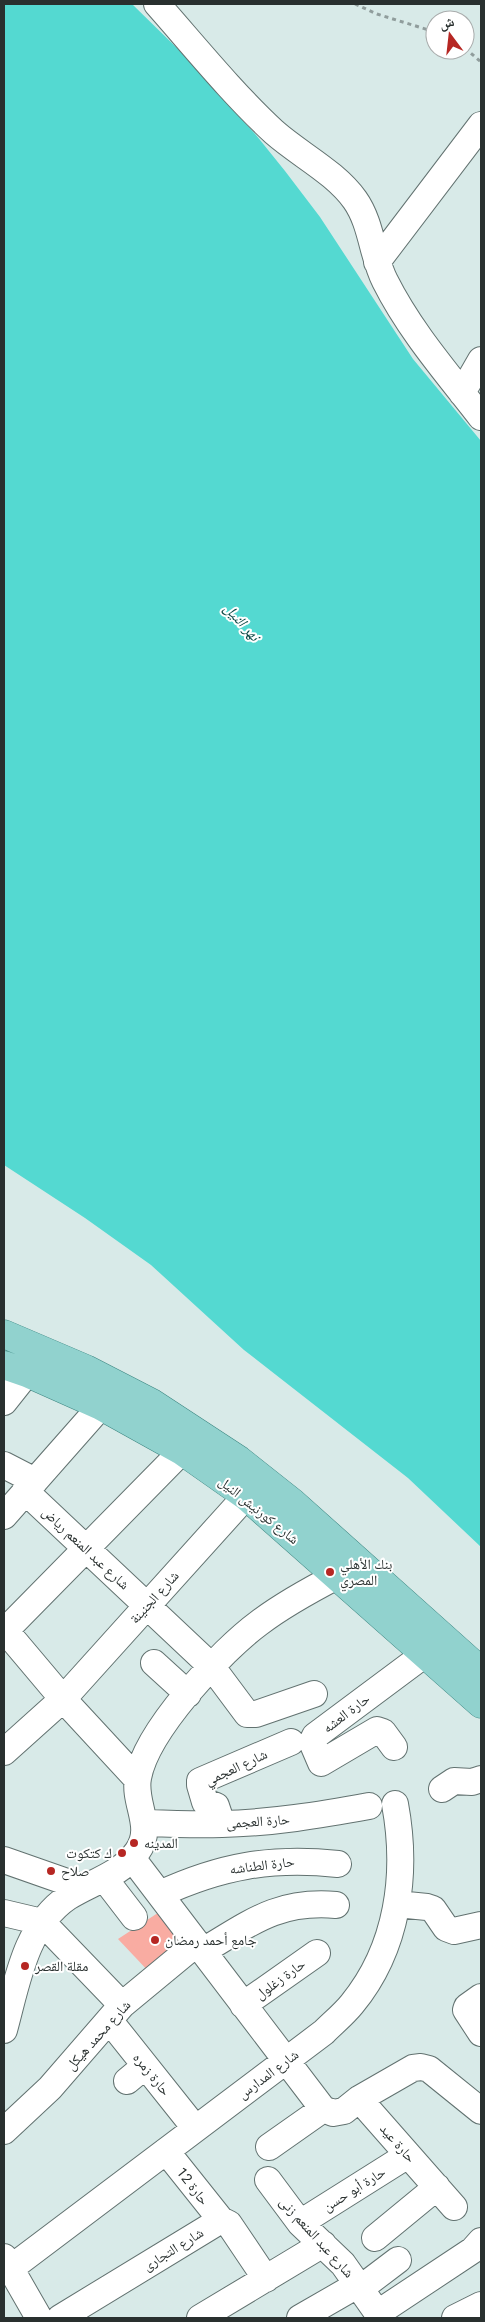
<svg xmlns="http://www.w3.org/2000/svg" width="485" height="2322" font-family="Roboto,'Noto Naskh Arabic',sans-serif">
<rect width="100%" height="100%" fill="#d8eae8"/>
<!-- water -->
<path fill="#54d9d1" d="M 4,4 L 132,4 L 179,50 L 256,135 L 285,171 L 320,217 L 413,359 L 481,441 L 481,1547 L 408,1478 L 244,1350 L 151,1265 L 85,1218 L 4,1165 Z"/>
<!-- building -->
<path fill="#f9aca2" d="M 167,1907 L 192,1942 L 151,1974 L 118,1939 Z"/>
<g fill="none" stroke-linecap="round" stroke-linejoin="round">
<!-- minor casing -->
<g stroke="#627270" stroke-width="28">
<path id="minor" d="M 157,4 C 195,47 232,93 274,132 C 300,155 335,172 355,200 C 372,224 372,256 385,281 C 410,331 447,373 481,417
M 377,262 L 481,125
M 462,393 L 481,360
M 4,1402 L 27,1373
M 4,1465 L 35,1481
M 25,1491 L 212,1667 L 247,1714 L 256,1714 L 314,1694
M 4,1516 L 101,1406
M 4,1629 L 63,1699 L 137,1779
M 4,1632 L 182,1451
M 154,1663 L 188,1694
M 394,1747 L 383,1732 L 377,1730 L 321,1763 L 312,1742 L 315,1736 L 425,1654
M 4,1752 L 63,1699 L 246,1496
M 442,1789 L 454,1781 L 472,1782 L 481,1779
M 145,1823 C 171,1824 196,1825 222,1824 C 271,1823 320,1815 369,1806
M 222,1824 L 216,1806 L 205,1802 L 200,1785 L 200,1781 L 291,1742
M 132,1858 L 323,2109 L 333,2113 L 344,2111 L 359,2099 L 413,2068 L 421,2067 L 429,2069 L 481,2111
M 4,1860 L 84,1888
M 104,1878 L 134,1917
M 160,1894 C 221,1866 271,1857 338,1864
M 397,1904 L 427,1907 L 433,1909 L 446,1928 L 454,1931 L 481,1925
M 4,1913 L 42,1922 L 122,2005
M 203,1951 C 250,1923 278,1900 336,1905
M 481,1997 L 467,2007 L 466,2010 L 481,2033
M 243,2005 L 317,1953
M 109,2020 L 195,2128
M 4,2030 C 17,1983 25,1926 68,1897 C 90,1883 122,1874 137,1852 C 155,1827 133,1804 138,1778 C 146,1731 221,1651 259,1623 C 284,1604 310,1590 337,1576
M 127,2081 L 145,2066
M 359,2099 L 454,2207
M 4,2131 L 50,2088 L 122,2005 L 197,1943
M 269,2147 L 323,2109
M 166,2151 L 221,2220
M 268,2180 L 300,2223 L 343,2264 L 381,2318
M 300,2223 L 408,2155
M 375,2238 L 437,2187
M 4,2257 L 39,2318
M 11,2268 L 324,2032 C 333,2023 344,2014 352,2004 C 398,1948 408,1874 395,1804
M 361,2288 L 398,2260
M 378,2313 L 473,2250 L 481,2241
M 60,2318 L 221,2220 L 229,2224 L 266,2279
M 200,2318 L 323,2244
M 300,2318 L 359,2284
M 455,2318 L 481,2305"/>
</g>
<!-- major casing -->
<g stroke="#3d8681" stroke-width="29">
<path id="major" d="M 4,1334 L 86,1369 L 152,1403 L 239,1460 L 292,1502 L 481,1671
M 4,1365 L 27,1373 L 101,1406 L 182,1451 L 246,1496 L 481,1704"/>
</g>
<!-- path -->
<path stroke="#909d9c" stroke-width="3" stroke-dasharray="4 4" stroke-linecap="butt" d="M 355,4 L 377,14 L 435,32
M 465,48 L 481,62"/>
<!-- minor -->
<use href="#minor" stroke="#fff" stroke-width="26"/>
<!-- major -->
<use href="#major" stroke="#91d2ce" stroke-width="28"/>
</g>
<!-- markers -->
<g fill="#b62723" stroke="#fff" stroke-width="2">
<circle cx="330" cy="1572" r="5"/>
<circle cx="134" cy="1843" r="5"/>
<circle cx="122" cy="1853" r="5"/>
<circle cx="51" cy="1871" r="5"/>
<circle cx="155" cy="1940" r="5"/>
<circle cx="25" cy="1966" r="5"/>
</g>
<g text-anchor="middle" dominant-baseline="central" stroke-width="4" stroke-linejoin="round" paint-order="stroke">
<!-- street labels -->
<g font-size="14" fill="#29302f" stroke="#fff">
<text transform="translate(259 1510) rotate(39)">شارع كورنيش النيل</text>
<text transform="translate(86 1548) rotate(43)">شارع عبد المنعم رياض</text>
<text transform="translate(154 1597) rotate(-48)">شارع الجنينة</text>
<text transform="translate(346 1713) rotate(-37)">حارة العشه</text>
<text transform="translate(236 1767) rotate(-25)">شارع العجمي</text>
<text transform="translate(258 1821) rotate(-4)">حارة العجمى</text>
<text transform="translate(262 1865) rotate(-7)">حارة الطناشه</text>
<text transform="translate(280 1979) rotate(-36)">حارة زغلول</text>
<text transform="translate(98 2035) rotate(-48)">شارع محمد هيكل</text>
<text transform="translate(152 2074) rotate(51)">حارة زمره</text>
<text transform="translate(268 2074) rotate(-37)">شارع المدارس</text>
<text transform="translate(398 2143) rotate(49)">حارة عيد</text>
<text transform="translate(193 2186) rotate(52)">حارة 12</text>
<text transform="translate(354 2189) rotate(-32)">حارة أبو حسن</text>
<text transform="translate(317 2237) rotate(48)">شارع عبد المنعم زنى</text>
<text transform="translate(173 2249) rotate(-32)">شارع التجارى</text>
</g>
<!-- poi labels -->
<g font-size="14" fill="#29302f" stroke="#fff" text-anchor="start">
<text x="340" y="1564">بنك الأهلي<tspan x="340" dy="16">المصري</tspan></text>
<text x="144" y="1843">المدينه</text>
<text x="112" y="1853" text-anchor="end">ك كتكوت</text>
<text x="61" y="1871">صلاح</text>
<text x="165" y="1940">جامع أحمد رمضان</text>
<text x="35" y="1966">مقلة القصر</text>
</g>
<!-- water labels -->
<g font-size="15" font-style="italic" fill="#0b4845" stroke="#fff">
<text transform="translate(242 622) rotate(48)">نهر النيل</text>
</g>
</g>
<!-- border -->
<rect width="485" height="2322" fill="none" stroke="#29302f" stroke-width="10"/>
<!-- north arrow -->
<g transform="translate(450 35) rotate(345)"><circle r="24" fill="#ffffff" stroke="#a9acac"/>
<path d="M0-4L9 19L0 12L-9 19Z" fill="#b62723"/>
<text y="-8" font-size="14" font-weight="bold" text-anchor="middle" fill="#29302f">ش</text>
</g>
</svg>
